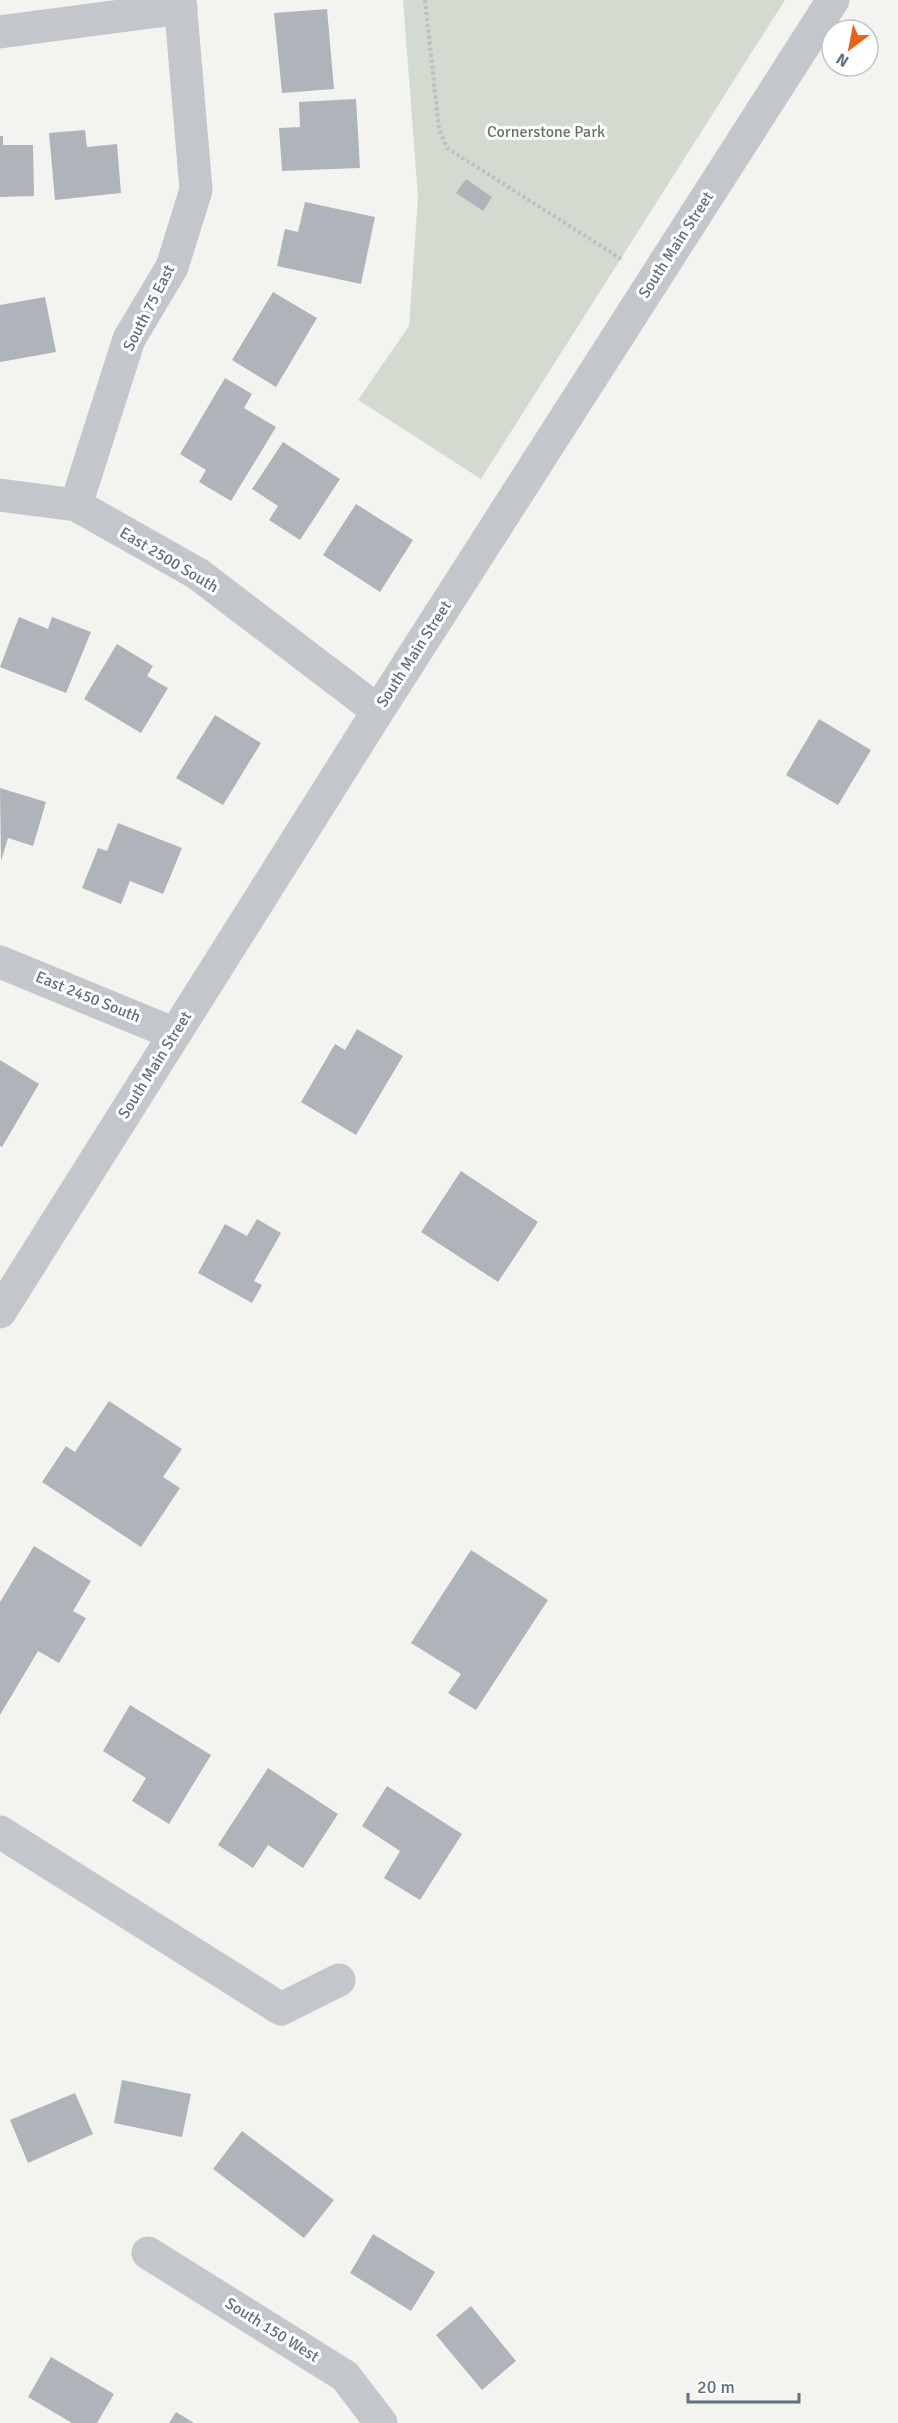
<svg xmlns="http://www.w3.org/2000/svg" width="898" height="2423" font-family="Signika,sans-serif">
<rect width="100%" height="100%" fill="#f3f4ef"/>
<!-- green -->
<path fill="#d3dbd0" d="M 403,0 L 785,0 L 481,479 L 358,400 L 409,326 L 418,197 Z"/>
<!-- building -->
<path fill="#aeb4ba" d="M 327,9 L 334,89 L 282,93 L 274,13 Z
M 356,99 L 360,168 L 282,171 L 279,128 L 300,127 L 299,102 Z
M 85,130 L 87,147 L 117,144 L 121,193 L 55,200 L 49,133 Z
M 0,136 L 3,136 L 3,145 L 33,145 L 34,196 L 0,197 Z
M 466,179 L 492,197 L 483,211 L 456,193 Z
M 305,202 L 375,217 L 361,284 L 277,266 L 285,229 L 298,232 Z
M 273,292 L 317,318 L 276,387 L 232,360 Z
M 45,297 L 56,352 L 0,362 L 0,305 Z
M 225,378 L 252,394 L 244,408 L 276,427 L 231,501 L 199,482 L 206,470 L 180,454 Z
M 283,442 L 340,479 L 300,540 L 269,520 L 278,506 L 252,489 Z
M 356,504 L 413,540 L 380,592 L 323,555 Z
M 19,617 L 48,629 L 52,617 L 91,632 L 66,693 L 0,667 Z
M 117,644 L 153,666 L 147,676 L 168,688 L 141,733 L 84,699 Z
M 215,715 L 261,743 L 223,805 L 176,778 Z
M 819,719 L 871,750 L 838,805 L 786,775 Z
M 0,788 L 46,802 L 33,846 L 8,838 L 1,861 Z
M 118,823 L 182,848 L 163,894 L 130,881 L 121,904 L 82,888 L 98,848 L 107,851 Z
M 357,1029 L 403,1056 L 356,1135 L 301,1102 L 335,1044 L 345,1050 Z
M 0,1060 L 39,1084 L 2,1147 L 0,1146 Z
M 461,1171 L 538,1222 L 498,1282 L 421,1232 Z
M 257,1219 L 281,1233 L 254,1281 L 262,1285 L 252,1303 L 198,1273 L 225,1224 L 247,1236 Z
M 109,1401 L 182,1449 L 163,1477 L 180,1488 L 141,1547 L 42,1482 L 66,1446 L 75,1452 Z
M 34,1546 L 91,1581 L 73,1611 L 86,1618 L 59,1663 L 38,1651 L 0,1715 L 0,1602 Z
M 471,1550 L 548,1600 L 476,1710 L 448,1693 L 461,1674 L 411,1643 Z
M 130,1705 L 211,1755 L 169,1824 L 132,1801 L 146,1778 L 103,1751 Z
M 268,1768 L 338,1814 L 303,1868 L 268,1845 L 253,1868 L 218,1845 Z
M 387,1786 L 462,1834 L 420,1900 L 384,1878 L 400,1851 L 362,1826 Z
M 122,2080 L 191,2094 L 182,2137 L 114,2123 Z
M 75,2093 L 93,2134 L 28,2163 L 10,2120 Z
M 242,2131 L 334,2200 L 304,2238 L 213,2169 Z
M 373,2234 L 435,2272 L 411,2311 L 350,2273 Z
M 471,2306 L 516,2361 L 482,2390 L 436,2335 Z
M 51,2357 L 114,2394 L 97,2423 L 72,2423 L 28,2397 Z
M 176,2412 L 194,2423 L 169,2423 Z"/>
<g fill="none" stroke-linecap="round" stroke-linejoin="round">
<!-- path -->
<path stroke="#bdbec0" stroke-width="4" stroke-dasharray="3 3" stroke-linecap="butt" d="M 425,0 L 439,129 L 447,148 L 623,260"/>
<!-- minor -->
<path stroke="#c3c6ca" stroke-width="33" d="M 0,32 L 181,8
M 0,495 L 76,505 L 198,574 L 378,711
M 76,505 L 129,339 L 172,267 L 196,190 L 180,0
M 0,962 L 175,1034
M 0,1312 L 378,711 L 833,0
M 0,1832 L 281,2009 L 339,1980
M 148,2253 L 345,2376 L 381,2423"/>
</g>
<g text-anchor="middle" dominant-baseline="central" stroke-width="6" stroke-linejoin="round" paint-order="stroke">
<!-- park labels -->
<g font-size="16" fill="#627960" stroke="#fff">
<text x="546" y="132">Cornerstone Park</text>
</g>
<!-- street labels -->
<g font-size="16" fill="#617082" stroke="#fff">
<text transform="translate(676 245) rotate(-57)">South Main Street</text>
<text transform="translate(149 308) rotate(-63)">South 75 East</text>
<text transform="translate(169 560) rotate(31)">East 2500 South</text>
<text transform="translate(414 654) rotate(-57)">South Main Street</text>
<text transform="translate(88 997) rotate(22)">East 2450 South</text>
<text transform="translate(155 1065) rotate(-58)">South Main Street</text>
<text transform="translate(272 2330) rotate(32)">South 150 West</text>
</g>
</g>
<!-- north arrow -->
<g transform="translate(850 48) rotate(212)"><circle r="28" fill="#ffffff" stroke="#c0c6cd" stroke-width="1.5"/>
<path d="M0-4.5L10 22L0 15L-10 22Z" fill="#ef5f14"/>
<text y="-9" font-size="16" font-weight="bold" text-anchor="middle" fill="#617082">N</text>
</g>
<!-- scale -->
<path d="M688 2393v9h111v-9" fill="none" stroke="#617082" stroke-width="3"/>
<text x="697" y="2393" font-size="18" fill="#617082" stroke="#ffffff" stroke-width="4.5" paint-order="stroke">20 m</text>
</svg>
